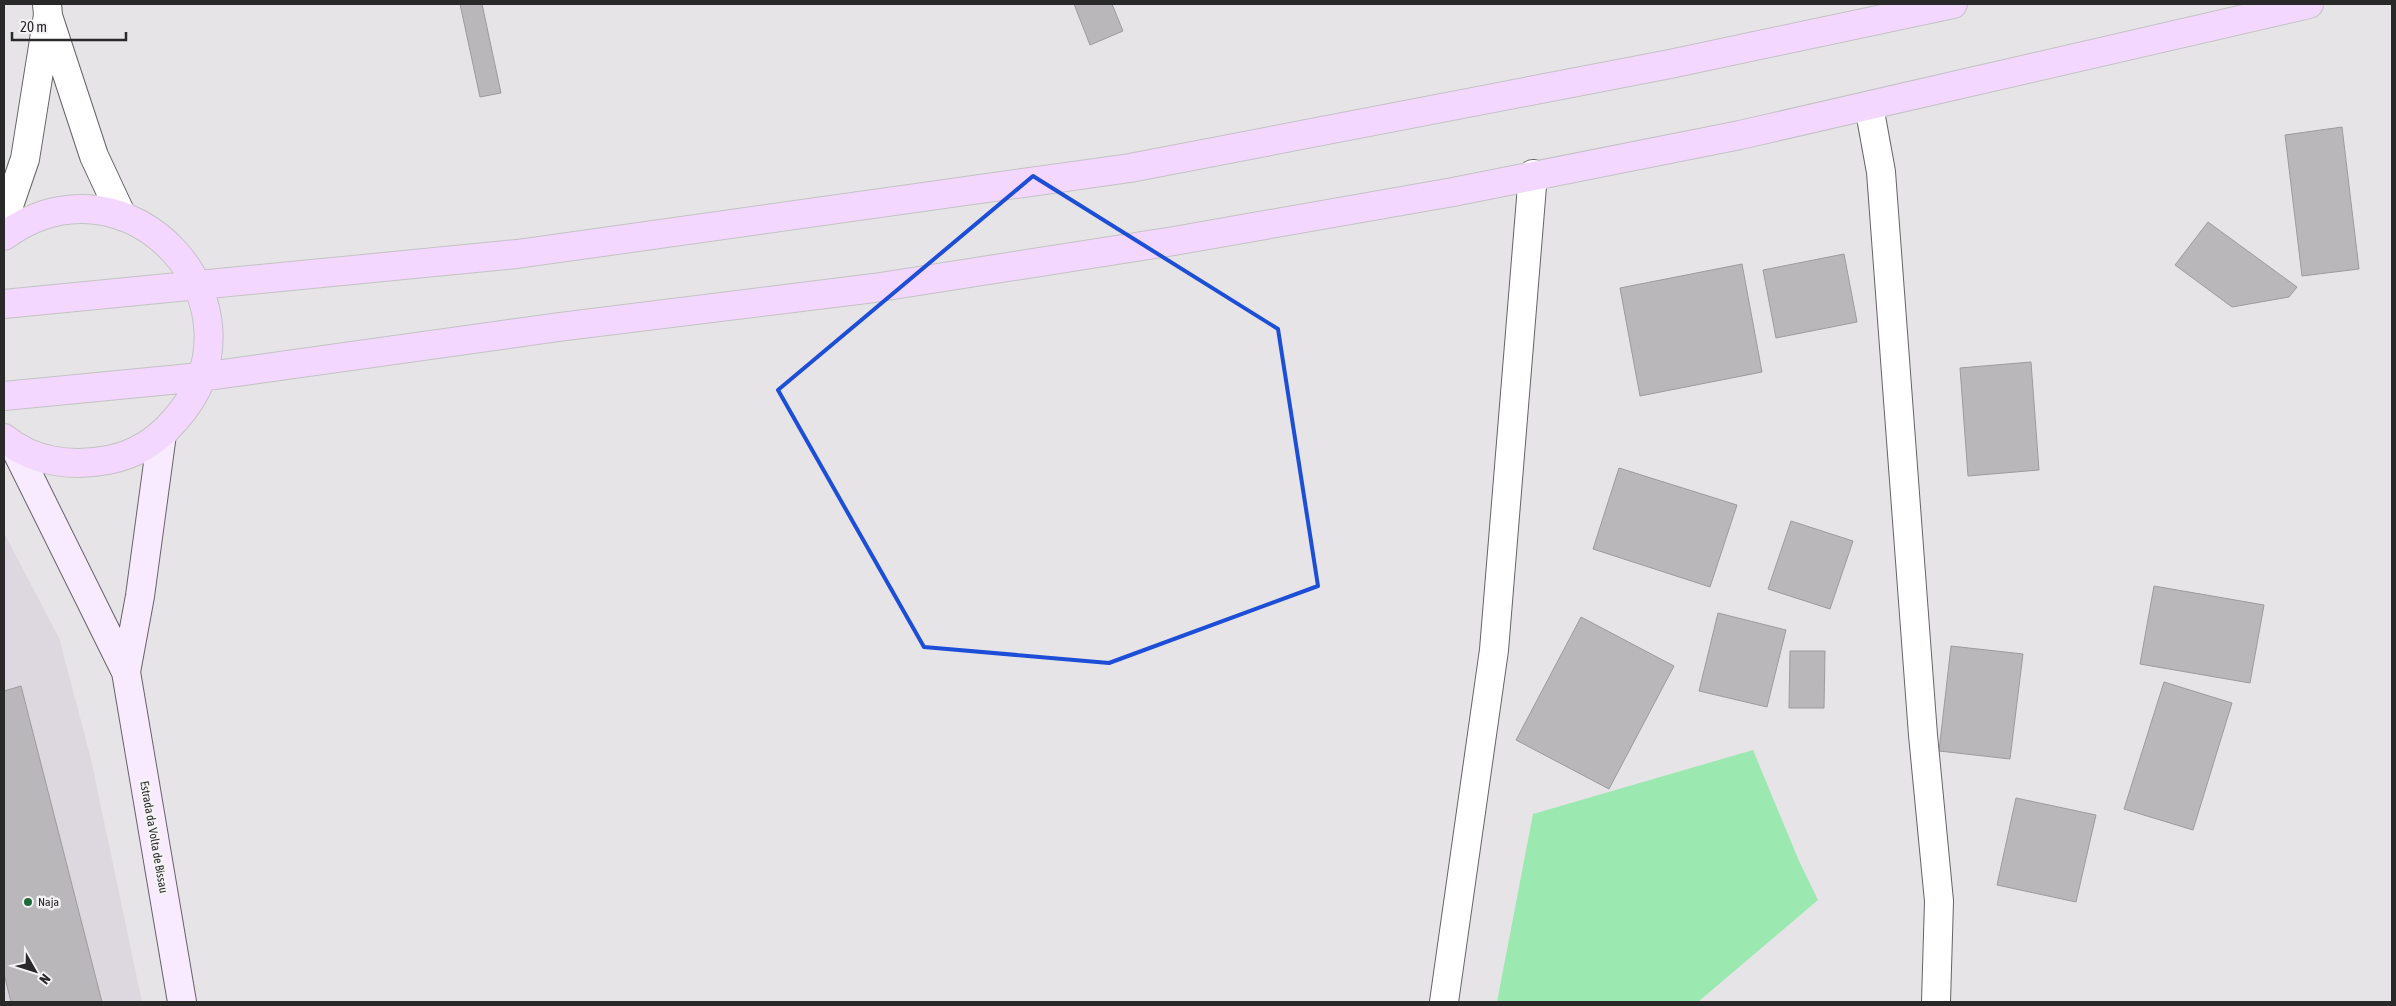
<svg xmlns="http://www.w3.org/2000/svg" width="2396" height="1006" font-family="'Asap Condensed',sans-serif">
<rect width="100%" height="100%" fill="#e6e4e7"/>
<!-- built -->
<path fill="#ddd7e0" d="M 4,533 L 59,638 L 90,755 L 142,1002 L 4,1002 Z"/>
<!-- green -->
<path fill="#9be9b0" d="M 1753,750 L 1799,861 L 1818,900 L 1698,1002 L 1497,1002 L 1533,814 Z"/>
<!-- building -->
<path fill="#b9b7ba" stroke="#9d9b9d" d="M 460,4 L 482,4 L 501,93 L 480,97 Z
M 1074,4 L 1112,4 L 1123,31 L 1090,45 Z
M 2342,127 L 2359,269 L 2302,276 L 2285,135 Z
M 2208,222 L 2297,287 L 2289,297 L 2232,307 L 2175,265 Z
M 1844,254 L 1857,322 L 1776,338 L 1763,270 Z
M 1742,264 L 1762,372 L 1640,396 L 1620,288 Z
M 2031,362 L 2039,470 L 1968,476 L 1960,368 Z
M 1619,468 L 1737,505 L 1710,587 L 1593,549 Z
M 1791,521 L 1853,541 L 1830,609 L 1768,589 Z
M 2154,586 L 2264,605 L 2250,683 L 2140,664 Z
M 1718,613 L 1786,630 L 1767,707 L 1699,691 Z
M 1581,617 L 1674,666 L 1609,789 L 1516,740 Z
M 1951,646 L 2023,654 L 2010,759 L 1939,751 Z
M 1790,651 L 1825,651 L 1824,708 L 1789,708 Z
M 2164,682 L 2232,703 L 2193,830 L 2124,809 Z
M 21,686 L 102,1002 L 11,1002 L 4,974 L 4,691 Z
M 2016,798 L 2096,815 L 2076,902 L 1997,885 Z"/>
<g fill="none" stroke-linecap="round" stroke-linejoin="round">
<!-- minor casing -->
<g stroke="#656366" stroke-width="30">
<path id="minor" d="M 1869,106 L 1881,172 L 1923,735 L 1939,901 L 1936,1002
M 1444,1002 L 1494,650 L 1533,174"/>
</g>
<!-- tertiary casing -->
<g stroke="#656366" stroke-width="30">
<path id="tertiary" d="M 49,19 L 94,156 L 122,216
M 4,220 L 25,159 L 48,15 L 47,4"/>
</g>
<!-- secondary casing -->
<g stroke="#656366" stroke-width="30">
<path id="secondary" d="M 14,446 L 126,672 L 182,1002
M 126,672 L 140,596 L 162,434"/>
</g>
<!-- primary casing -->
<g stroke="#c3c3c3" stroke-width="30">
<path id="primary" d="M 4,236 C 129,144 276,308 175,420 C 157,441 135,455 108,460 C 71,467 33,462 4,438
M 4,304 L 517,254 L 1130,168 L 1670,64 L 1953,4
M 4,396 L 201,377 L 559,327 L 874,288 L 1174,241 L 1453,192 L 1740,135 L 2309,4"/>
</g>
<!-- minor -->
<use href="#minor" stroke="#fff" stroke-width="28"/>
<!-- tertiary -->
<use href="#tertiary" stroke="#fff" stroke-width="28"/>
<!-- secondary -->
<use href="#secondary" stroke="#f9ebff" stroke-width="28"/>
<!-- primary -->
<use href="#primary" stroke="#f4d7ff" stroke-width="28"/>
</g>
<!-- marked area -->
<path fill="none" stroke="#1d4ed8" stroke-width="4" stroke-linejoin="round" d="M 1033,176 L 1278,329 L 1318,586 L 1109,663 L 924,647 L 778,390 Z"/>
<!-- markers -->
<circle fill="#1c6b3b" stroke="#f4f2f5" stroke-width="2" cx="28" cy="902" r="5"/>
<g text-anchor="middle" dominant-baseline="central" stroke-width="5" stroke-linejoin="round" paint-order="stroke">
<!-- street labels -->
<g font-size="12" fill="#29292a" stroke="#f4f2f5">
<text transform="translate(154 837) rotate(80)">Estrada da Volta de Bissau</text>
</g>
<!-- poi labels -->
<g font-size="12" fill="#29292a" stroke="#f4f2f5" text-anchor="start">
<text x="38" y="902">Naja</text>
</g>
</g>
<!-- border -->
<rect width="2396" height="1006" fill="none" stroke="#29292a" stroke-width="10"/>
<!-- north arrow -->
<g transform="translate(35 971) rotate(129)" stroke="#f4f2f5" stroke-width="4" paint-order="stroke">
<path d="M0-4L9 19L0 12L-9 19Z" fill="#29292a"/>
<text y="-8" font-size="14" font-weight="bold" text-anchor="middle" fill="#29292a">N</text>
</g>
<!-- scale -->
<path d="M12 32v8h114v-8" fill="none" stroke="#29292a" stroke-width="2.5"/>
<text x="20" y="32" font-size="15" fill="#29292a" stroke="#f4f2f5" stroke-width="4" paint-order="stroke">20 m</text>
</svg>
